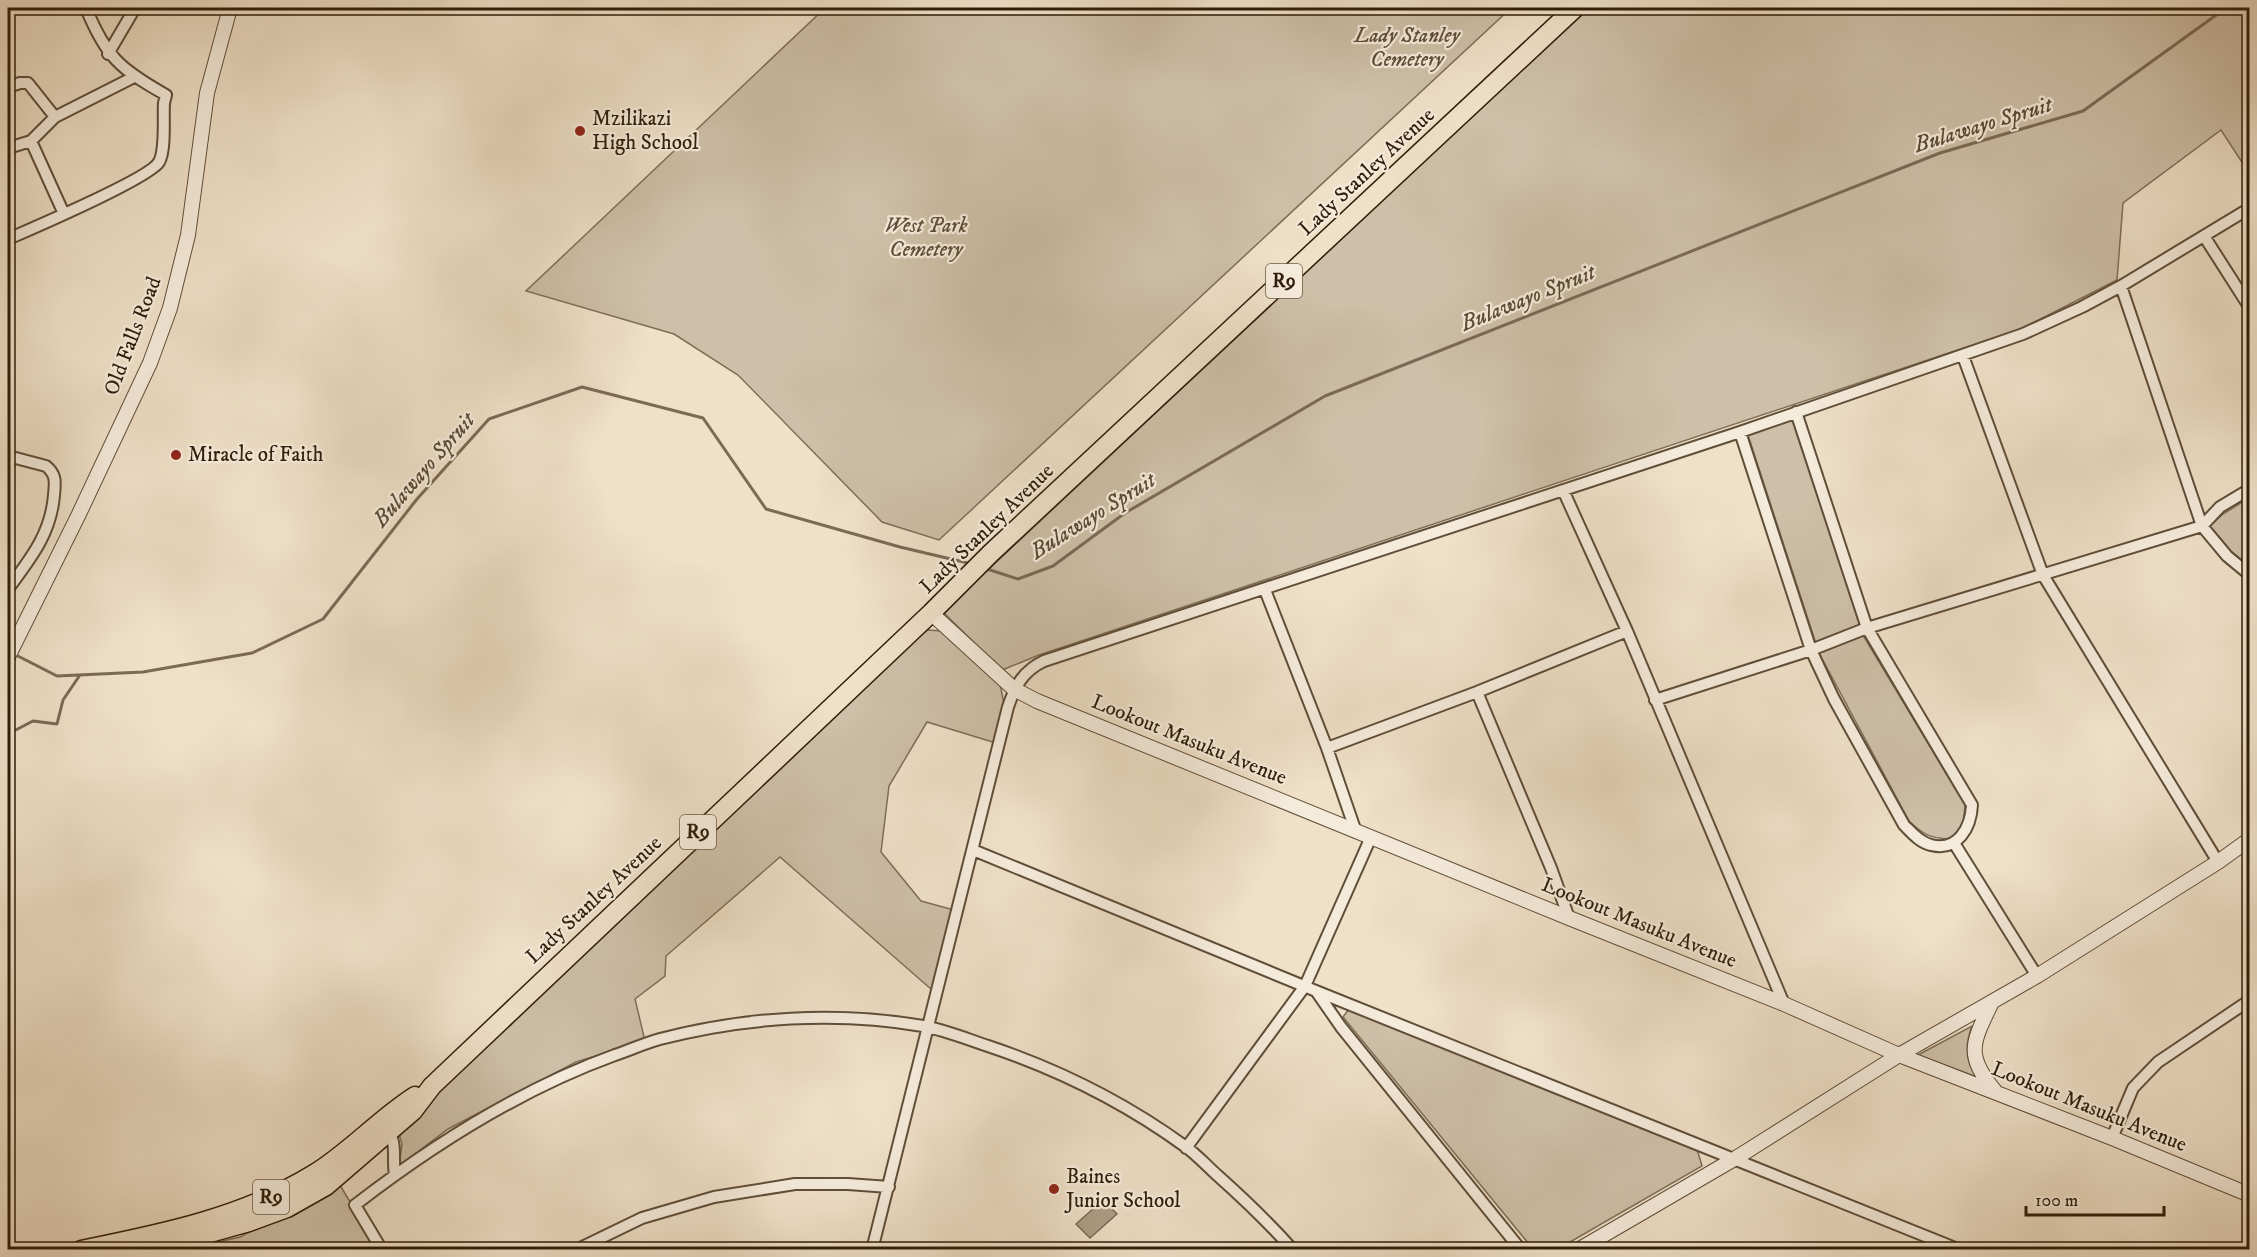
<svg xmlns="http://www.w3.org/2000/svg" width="2257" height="1257" font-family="'IM FELL DW Pica',serif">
<rect width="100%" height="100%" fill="#efe0c8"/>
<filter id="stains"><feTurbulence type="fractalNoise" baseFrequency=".00333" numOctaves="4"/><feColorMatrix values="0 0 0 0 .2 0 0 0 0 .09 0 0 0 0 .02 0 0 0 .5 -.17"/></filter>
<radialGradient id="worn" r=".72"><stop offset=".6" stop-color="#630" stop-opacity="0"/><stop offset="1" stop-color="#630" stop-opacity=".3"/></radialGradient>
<!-- green -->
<path fill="#cebfa8" stroke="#7e6e58" stroke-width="1.5" d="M 825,8 L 1511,8 L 939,540 L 882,522 L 738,375 L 674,334 L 526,291 Z
M 1588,8 L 2249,8 L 2249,173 L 2221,130 L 2123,203 L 2117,280 L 2021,329 L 1039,655 L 1002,670 L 943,612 Z
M 1792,419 L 1864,637 L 1965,805 L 1963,826 L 1950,839 C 1929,838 1924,835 1909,821 L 1819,653 L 1748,435 Z
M 2249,498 L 2249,566 L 2231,551 L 2210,526 L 2223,514 Z
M 928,630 L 941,631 L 1000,684 L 1004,704 L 996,743 L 927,722 L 889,786 L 881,852 L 921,901 L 954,910 L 932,990 L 780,857 L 666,956 L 665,976 L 635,999 L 645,1041 L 576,1062 L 448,1129 L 399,1166 L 402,1144 L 399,1134 L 439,1086 L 913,640 Z
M 1349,1009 L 1697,1149 L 1702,1166 L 1558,1249 L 1533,1249 L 1343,1017 Z
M 1972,1026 C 1965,1044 1964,1061 1977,1077 L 1918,1055 Z
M 340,1185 L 378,1249 L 182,1250 L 240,1237 Z"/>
<!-- water -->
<path fill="#ae9e87" stroke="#7b6a55" stroke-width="1.5" d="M 1103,1200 L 1117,1214 L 1090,1238 L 1076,1224 Z"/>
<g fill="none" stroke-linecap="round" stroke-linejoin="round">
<!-- stream -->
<path stroke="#7b6a55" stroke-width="3" d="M 984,568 L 1018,579 L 1053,566 L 1125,513 L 1325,396 L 1940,153 L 2083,111 L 2226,8
M 14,654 L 57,676 L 143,672 L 252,653 L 323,619 L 417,499 L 489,419 L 582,387 L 703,418 L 766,509 L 900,547 L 972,564
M 8,734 L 33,721 L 57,724 L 63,700 L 80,675"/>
<!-- minor casing -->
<g stroke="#5f4e39" stroke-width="14">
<path id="minor" d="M 108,54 L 135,8
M 8,87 L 20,83 L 28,83 L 55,117 L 31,141 L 8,148
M 55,117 L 134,77
M 31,141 L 64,214
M 2204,236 L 2250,308
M 8,239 C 31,229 150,178 159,162 C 166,150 163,118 164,103 L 166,95 C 120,69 106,57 86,8
M 2121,286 L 2202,526 L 2227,556 L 2250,575
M 1963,356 L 2043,575 L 2218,862
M 1740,432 L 1811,650 L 1834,699 L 1904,825 C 1911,832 1920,843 1931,845 C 1958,852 1971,827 1972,805 L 1867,628 L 1796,412
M 8,456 L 46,466 C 57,475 55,483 54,495 C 51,534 30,559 8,589
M 1563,490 L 1627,631 L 1784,1004
M 1265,590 L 1327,748 L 1356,832
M 1477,692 L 1551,868 L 1569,918
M 1655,700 L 1811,650 L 1867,628 L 2202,526 L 2220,507 L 2250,489
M 1327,748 L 1477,692 L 1627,631
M 1954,843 L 2037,976
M 973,850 L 1316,991 L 1960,1250
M 1316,991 L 1341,1027 L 1521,1250
M 387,1130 C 398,1142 392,1160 395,1175
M 2112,1138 L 2133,1088 L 2158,1062 L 2250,1000
M 1186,1148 L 1305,986 L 1371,837
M 382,1250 L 355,1205 C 434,1144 521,1089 615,1055 C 630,1050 645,1043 660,1039 C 745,1017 836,1011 923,1026 C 945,1030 967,1039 988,1046 C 1057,1069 1127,1104 1186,1147 C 1197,1155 1207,1166 1217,1175 C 1244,1199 1269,1223 1293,1250
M 576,1250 L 642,1218 L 714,1197 L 795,1184 L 848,1184 L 889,1187
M 872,1250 L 1008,707 C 1015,686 1023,671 1044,661 L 1740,432 L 2023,334 L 2082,307 L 2121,286 L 2250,208"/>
</g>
<!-- tertiary casing -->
<g stroke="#5f4e39" stroke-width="16">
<path id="tertiary" d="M 931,613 L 1014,689 L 1037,701 L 1569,918 L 1784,1004 L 1899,1055 L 2112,1138 L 2250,1195
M 8,657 L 78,516 L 150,363 L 170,308 L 188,235 L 207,93 L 230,8
M 1992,1002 C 1973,1042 1964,1054 1995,1091
M 1578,1250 L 1736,1158 L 1899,1055 L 2037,976 L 2218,862 L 2250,839"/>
</g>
<!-- trunk casing -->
<g stroke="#2f1d09" stroke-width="21">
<path id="trunk" d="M 81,1250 C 161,1234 244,1217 314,1174 C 350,1152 379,1119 415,1096
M 149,1250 L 249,1222 L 287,1208 L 326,1186 L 413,1111 L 432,1086 L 931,613 L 991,553 L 1575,8"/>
</g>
<!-- minor -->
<use href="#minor" stroke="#f5ebdb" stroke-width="10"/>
<!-- tertiary -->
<use href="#tertiary" stroke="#f5ebdb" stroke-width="14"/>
<!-- trunk -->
<use href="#trunk" stroke="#efe0c8" stroke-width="18"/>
</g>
<!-- markers -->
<g fill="#8f2418" stroke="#f5ebdb" stroke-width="2">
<circle cx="580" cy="131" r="6"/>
<circle cx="176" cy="455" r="6"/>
<circle cx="1054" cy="1189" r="6"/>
</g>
<g text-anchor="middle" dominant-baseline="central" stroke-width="4.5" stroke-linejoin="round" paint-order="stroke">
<!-- shield labels -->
<g fill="#f5ebdb" stroke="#6a5b48" stroke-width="1.5">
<rect x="1266" y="264" width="36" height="34" rx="4.5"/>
<rect x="680" y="815" width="36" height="34" rx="4.5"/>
<rect x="253" y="1180" width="36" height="34" rx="4.5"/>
</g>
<g font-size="20" font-weight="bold" fill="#2f1d09">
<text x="1284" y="281">R9</text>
<text x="698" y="832">R9</text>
<text x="271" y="1197">R9</text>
</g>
<!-- park labels -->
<g font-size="21" font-style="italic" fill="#5f4e39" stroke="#f5ebdb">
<text x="1407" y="36">Lady Stanley<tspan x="1407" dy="24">Cemetery</tspan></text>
<text x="926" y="226">West Park<tspan x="926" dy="24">Cemetery</tspan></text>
</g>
<!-- poi labels -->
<g font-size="21" fill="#2f1d09" stroke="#f5ebdb" text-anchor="start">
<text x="592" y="119">Mzilikazi<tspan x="592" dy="24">High School</tspan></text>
<text x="188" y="455">Miracle of Faith</text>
<text x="1066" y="1177">Baines<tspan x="1066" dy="24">Junior School</tspan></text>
</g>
<!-- street labels -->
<g font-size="21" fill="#2f1d09" stroke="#f5ebdb">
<text transform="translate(1367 172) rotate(-43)">Lady Stanley Avenue</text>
<text transform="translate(133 336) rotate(-69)">Old Falls Road</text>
<text transform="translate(987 529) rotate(-44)">Lady Stanley Avenue</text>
<text transform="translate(1189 740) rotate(22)">Lookout Masuku Avenue</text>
<text transform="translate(594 900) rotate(-43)">Lady Stanley Avenue</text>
<text transform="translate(1639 923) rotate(22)">Lookout Masuku Avenue</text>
<text transform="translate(2089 1107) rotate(22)">Lookout Masuku Avenue</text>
</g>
<!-- water labels -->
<g font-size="22" font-style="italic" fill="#5b4a35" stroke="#f5ebdb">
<text transform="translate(1983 125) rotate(-17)">Bulawayo Spruit</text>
<text transform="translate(1528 298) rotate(-22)">Bulawayo Spruit</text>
<text transform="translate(424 470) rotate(-49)">Bulawayo Spruit</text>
<text transform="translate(1093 516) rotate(-32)">Bulawayo Spruit</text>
</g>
</g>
<!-- margin -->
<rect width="2257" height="1257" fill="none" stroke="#efe0c8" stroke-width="30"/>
<rect x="9" y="9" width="2239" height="1239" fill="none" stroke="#2f1d09" stroke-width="3"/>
<rect x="15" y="15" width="2227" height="1227" fill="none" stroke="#2f1d09" stroke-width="1.5"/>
<!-- scale -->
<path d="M2026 1206v9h138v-9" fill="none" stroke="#2f1d09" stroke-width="3"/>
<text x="2035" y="1206" font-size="18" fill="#2f1d09" stroke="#f5ebdb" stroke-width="4.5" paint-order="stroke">100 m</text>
<rect width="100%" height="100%" filter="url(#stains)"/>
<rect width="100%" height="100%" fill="url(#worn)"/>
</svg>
